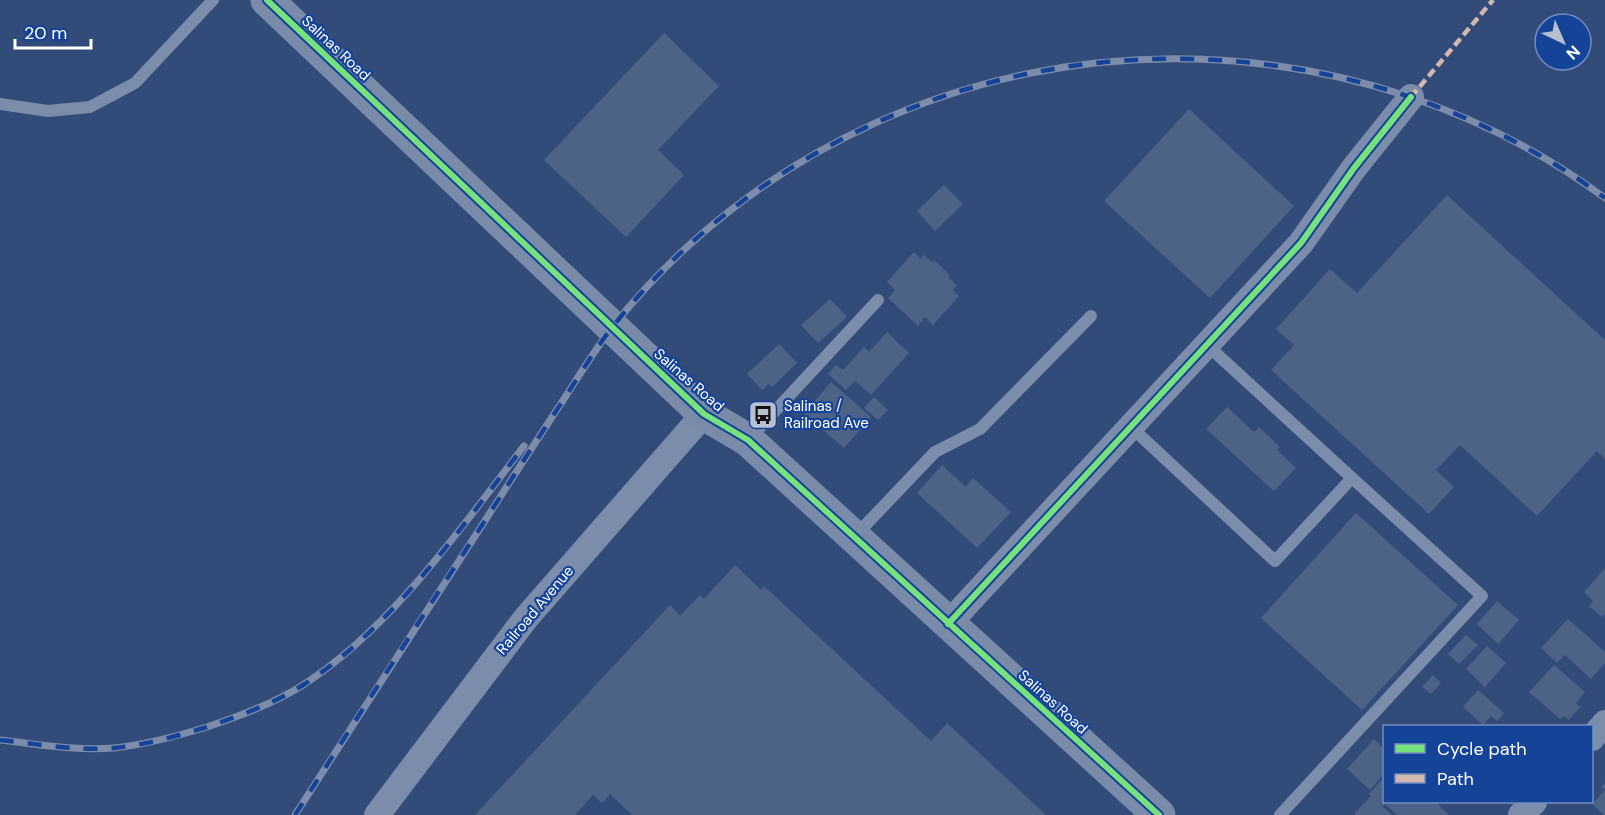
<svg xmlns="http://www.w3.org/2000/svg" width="1605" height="815" font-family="'DM Sans',sans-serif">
<rect width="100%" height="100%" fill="#324b79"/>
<!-- building -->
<path fill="#4d6287" d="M 664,33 L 719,86 L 658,150 L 684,175 L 626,237 L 544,160 Z
M 1189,109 L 1294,206 L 1210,298 L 1104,201 Z
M 944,185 L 963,204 L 935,231 L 917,211 Z
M 1447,195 L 1605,340 L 1605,459 L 1597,451 L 1537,516 L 1460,445 L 1436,470 L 1454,487 L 1429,514 L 1271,370 L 1294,345 L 1276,329 L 1330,269 L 1357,293 Z
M 914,252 L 921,259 L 924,255 L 933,263 L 934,260 L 950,275 L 948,277 L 957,285 L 953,290 L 959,296 L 933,325 L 925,317 L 918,326 L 888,298 L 895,290 L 887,282 Z
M 830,299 L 847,317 L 818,343 L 801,325 Z
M 887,332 L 909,353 L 871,395 L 855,381 L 846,390 L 828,374 L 836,365 L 843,370 L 864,347 L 869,352 Z
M 779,344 L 797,363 L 772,387 L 769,384 L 762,390 L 747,374 Z
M 831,382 L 871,417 L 844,448 L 804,414 Z
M 874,397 L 888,410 L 878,420 L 864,408 Z
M 1227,407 L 1254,432 L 1259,427 L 1280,447 L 1277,450 L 1296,468 L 1274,491 L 1206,429 Z
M 942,465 L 966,487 L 973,478 L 1011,512 L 977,548 L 917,493 Z
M 1356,513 L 1458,605 L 1362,710 L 1261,618 Z
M 735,565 L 761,590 L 764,586 L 931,741 L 947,723 L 1046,815 L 632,815 L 610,794 L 602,803 L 593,795 L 575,815 L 475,815 L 670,605 L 680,616 L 700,595 L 704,599 Z
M 1605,568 L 1605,614 L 1602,617 L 1589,606 L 1593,601 L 1584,592 Z
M 1497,601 L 1519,620 L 1498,644 L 1477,624 Z
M 1568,619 L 1605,652 L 1605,663 L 1591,679 L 1565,655 L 1557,663 L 1541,648 Z
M 1466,635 L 1478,645 L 1459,664 L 1448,654 Z
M 1487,646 L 1506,663 L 1485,687 L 1466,669 Z
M 1554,665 L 1585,692 L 1576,703 L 1580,707 L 1569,720 L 1564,716 L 1560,719 L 1529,692 Z
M 1433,675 L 1441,683 L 1431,694 L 1422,687 Z
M 1478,690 L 1504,713 L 1497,721 L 1491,716 L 1483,725 L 1463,707 Z
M 1374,739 L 1384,749 L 1384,774 L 1370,790 L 1347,769 Z
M 1384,777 L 1384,802 L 1435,802 L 1449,815 L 1397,815 L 1385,804 L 1383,807 L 1392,815 L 1355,815 L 1354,814 L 1371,796 L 1369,794 Z
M 1605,783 L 1605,815 L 1604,815 L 1592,804 L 1605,790 L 1601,787 Z"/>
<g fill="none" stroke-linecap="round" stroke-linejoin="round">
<!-- lane -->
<path stroke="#7c8cab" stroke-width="12" d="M 0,104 L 48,111 L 90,107 L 135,83 L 213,0
M 1131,427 L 1275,561 L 1352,478 L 1207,345
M 750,438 L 878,300
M 856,535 L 935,452 L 980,429 L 1091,316
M 1280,815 L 1482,596 L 1352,478"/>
<!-- street -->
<path stroke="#7c8cab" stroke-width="26" d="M 948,624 L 1301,243 L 1354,168 L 1411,97
M 1592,738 L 1605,723
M 377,815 L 526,618 L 704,414
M 1521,815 L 1534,802"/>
<!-- primary -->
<path stroke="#7a8ba9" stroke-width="33" d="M 267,0 L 704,414 L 748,440 L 1159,815"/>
<!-- rail casing -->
<g stroke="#7d8caa" stroke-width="7">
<path id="rail" d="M 0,740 C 37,744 76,751 114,748 C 145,745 177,736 207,727 C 239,716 273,704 303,685 C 392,628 460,529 524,446
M 295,815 C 359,715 423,615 488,516 C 512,478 537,440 562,402 C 579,376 595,349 614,325 C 754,150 971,53 1194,59 C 1341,63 1486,110 1605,198"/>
</g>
<!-- rail -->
<use href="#rail" stroke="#144397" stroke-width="4.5" stroke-dasharray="14" stroke-linecap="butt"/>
<!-- quiet -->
<path stroke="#d1b7ad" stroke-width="4.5" stroke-dasharray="9 4.5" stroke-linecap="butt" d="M 1411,97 L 1493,0"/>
<!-- cycleway casing -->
<g stroke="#144397" stroke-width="10">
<path id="cycleway" d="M 267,0 L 704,414 L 748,440 L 1159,815
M 948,624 L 1301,243 L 1354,168 L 1411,97"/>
</g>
<!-- cycleway -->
<use href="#cycleway" stroke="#77e17e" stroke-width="6"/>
</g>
<!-- icons -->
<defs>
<g id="bus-square" transform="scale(1.5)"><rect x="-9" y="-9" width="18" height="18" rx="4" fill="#b7c0d0" stroke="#144397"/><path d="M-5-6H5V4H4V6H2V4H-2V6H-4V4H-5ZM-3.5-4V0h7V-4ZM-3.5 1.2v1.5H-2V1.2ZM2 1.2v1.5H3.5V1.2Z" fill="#111"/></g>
</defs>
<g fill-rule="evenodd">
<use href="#bus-square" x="763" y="415"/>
</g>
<g text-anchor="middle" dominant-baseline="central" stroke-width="4.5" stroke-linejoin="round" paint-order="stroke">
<!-- street labels -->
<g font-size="15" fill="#fff" stroke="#144397">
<text transform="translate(336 48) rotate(43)">Salinas Road</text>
<text transform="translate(689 380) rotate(41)">Salinas Road</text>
<text transform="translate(535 610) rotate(-50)">Railroad Avenue</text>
<text transform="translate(1053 702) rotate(42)">Salinas Road</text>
</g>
<!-- poi labels -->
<g font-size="15" fill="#fff" stroke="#144397" text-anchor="start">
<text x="784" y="406">Salinas /<tspan x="784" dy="17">Railroad Ave</tspan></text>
</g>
</g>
<!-- legend -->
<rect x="1383" y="725" width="210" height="78" fill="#144397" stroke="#728ec1" stroke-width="1.5"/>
<rect x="1395" y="744" width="30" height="9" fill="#77e17e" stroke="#728ec1" stroke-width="1.5"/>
<text x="1437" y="755" font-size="18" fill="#ffffff">Cycle path</text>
<rect x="1395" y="774" width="30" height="9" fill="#d1b7ad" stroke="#728ec1" stroke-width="1.5"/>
<text x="1437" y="785" font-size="18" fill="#ffffff">Path</text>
<!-- north arrow -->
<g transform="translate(1563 42) rotate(136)"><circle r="28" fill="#144397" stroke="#728ec1" stroke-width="1.5"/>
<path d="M0-4.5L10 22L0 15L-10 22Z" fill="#b7c0d0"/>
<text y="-9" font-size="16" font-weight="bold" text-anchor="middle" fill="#ffffff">N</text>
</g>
<!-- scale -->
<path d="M15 39v9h76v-9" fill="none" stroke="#ffffff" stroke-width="3"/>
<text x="24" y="39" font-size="18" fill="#ffffff" stroke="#144397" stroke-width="4.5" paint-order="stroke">20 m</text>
</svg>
